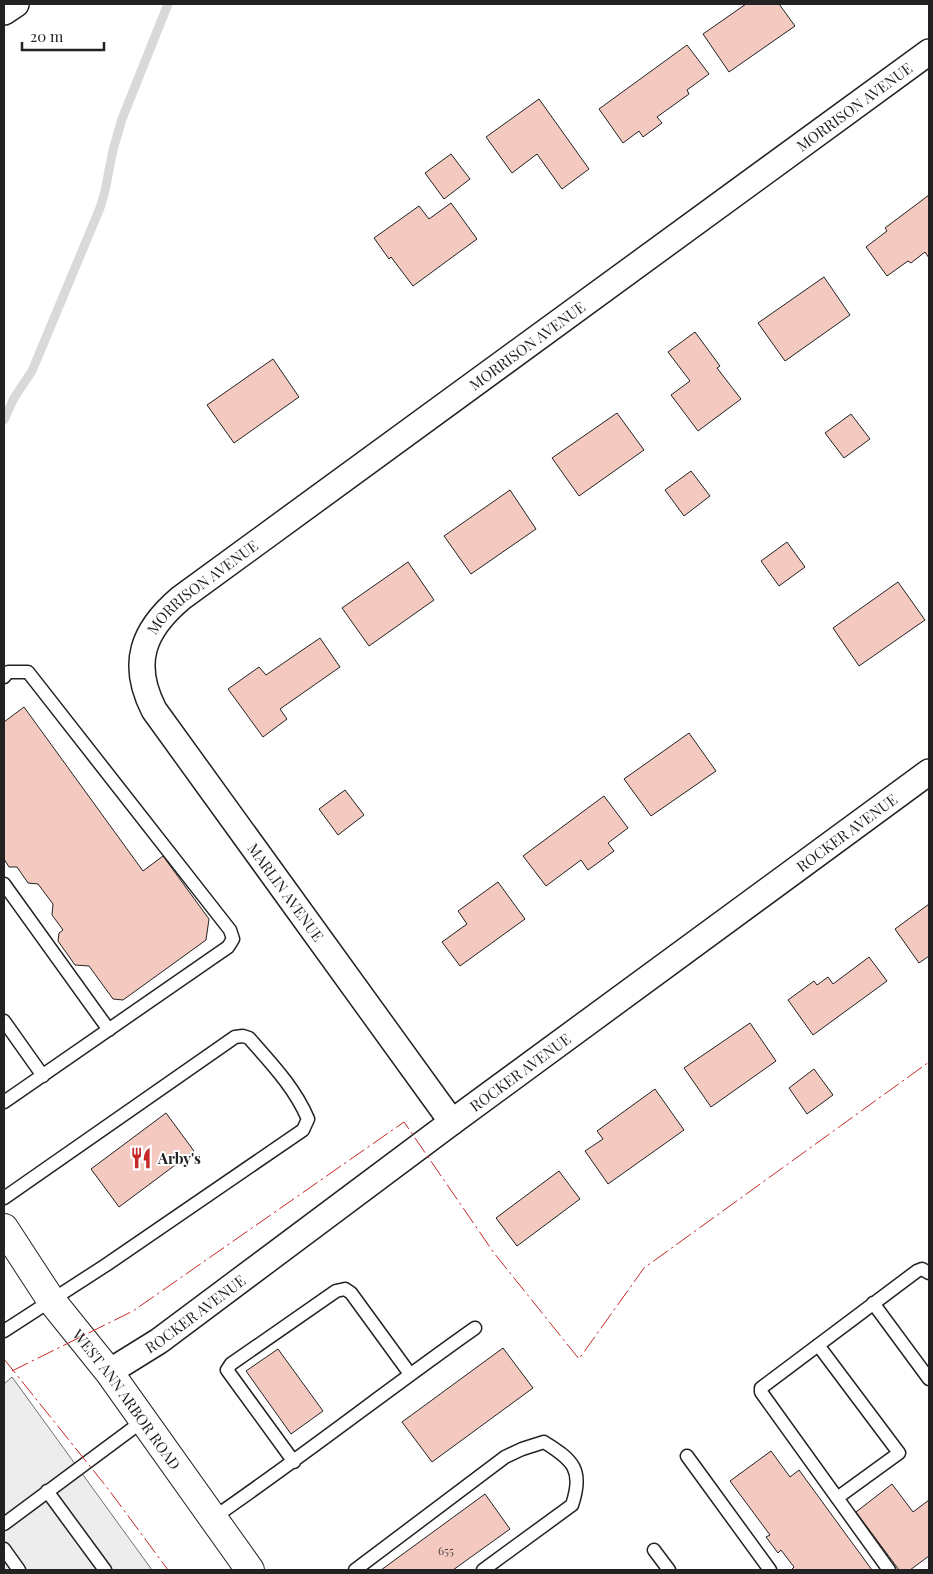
<svg xmlns="http://www.w3.org/2000/svg" width="933" height="1574" font-family="'Playfair Display',serif">
<rect width="100%" height="100%" fill="#fff"/>
<!-- parking -->
<path fill="#ededed" stroke="#6f6f6f" d="M 12,1377 L 152,1570 L 4,1570 L 4,1384 Z"/>
<g fill="none" stroke-linecap="round" stroke-linejoin="round">
<!-- stream -->
<path stroke="#d9d9d9" stroke-width="9" d="M 4,420 L 14,398 L 32,371 L 100,208 L 105,191 L 113,150 L 122,119 L 168,4"/>
</g>
<!-- building -->
<path fill="#f3c9c0" stroke="#222" d="M 746,4 L 779,4 L 795,26 L 729,72 L 703,34 Z
M 687,45 L 709,74 L 687,90 L 689,94 L 657,117 L 662,123 L 643,137 L 639,131 L 623,143 L 599,109 Z
M 539,99 L 589,169 L 562,189 L 537,154 L 512,173 L 486,137 Z
M 451,154 L 470,179 L 444,199 L 425,173 Z
M 929,195 L 929,258 L 925,252 L 911,263 L 908,261 L 887,276 L 866,247 L 887,231 L 885,228 Z
M 451,203 L 477,239 L 413,286 L 391,257 L 389,259 L 374,238 L 419,206 L 429,219 Z
M 824,277 L 850,315 L 785,361 L 758,323 Z
M 695,332 L 720,366 L 717,368 L 741,399 L 698,431 L 671,395 L 690,381 L 668,352 Z
M 273,359 L 299,397 L 234,443 L 207,405 Z
M 617,413 L 644,450 L 579,496 L 552,458 Z
M 851,414 L 870,439 L 844,458 L 825,433 Z
M 691,471 L 710,496 L 684,516 L 665,490 Z
M 510,490 L 536,529 L 471,574 L 444,536 Z
M 787,542 L 805,567 L 779,586 L 761,561 Z
M 408,562 L 434,600 L 369,646 L 342,608 Z
M 898,582 L 925,620 L 859,666 L 833,628 Z
M 320,638 L 340,667 L 280,709 L 287,719 L 263,737 L 228,689 L 259,667 L 266,675 Z
M 24,707 L 143,871 L 163,856 L 209,919 L 206,940 L 123,1000 L 113,999 L 89,966 L 75,965 L 58,941 L 59,933 L 63,930 L 52,915 L 53,904 L 38,884 L 28,883 L 17,867 L 9,867 L 4,859 L 4,722 Z
M 689,733 L 716,771 L 651,816 L 624,779 Z
M 345,790 L 364,815 L 338,835 L 319,809 Z
M 604,796 L 628,828 L 608,843 L 614,851 L 588,870 L 581,860 L 546,886 L 523,856 Z
M 498,882 L 525,919 L 460,966 L 442,942 L 467,924 L 458,911 Z
M 929,904 L 929,956 L 919,963 L 895,929 Z
M 869,957 L 887,981 L 813,1035 L 788,1000 L 814,981 L 817,985 L 828,977 L 833,984 Z
M 750,1023 L 776,1061 L 711,1107 L 684,1068 Z
M 814,1069 L 833,1095 L 807,1114 L 789,1088 Z
M 655,1089 L 684,1130 L 608,1184 L 585,1151 L 603,1139 L 597,1131 Z
M 166,1113 L 194,1151 L 119,1207 L 91,1169 Z
M 559,1171 L 580,1199 L 517,1246 L 496,1218 Z
M 503,1348 L 533,1388 L 432,1462 L 402,1422 Z
M 278,1349 L 323,1411 L 291,1434 L 246,1371 Z
M 771,1451 L 790,1477 L 799,1470 L 872,1570 L 791,1570 L 794,1567 L 781,1550 L 778,1553 L 766,1537 L 770,1535 L 730,1481 Z
M 892,1484 L 913,1512 L 929,1500 L 929,1556 L 910,1570 L 899,1570 L 856,1512 Z
M 485,1494 L 510,1529 L 453,1570 L 381,1570 Z"/>
<g fill="none" stroke-linecap="round" stroke-linejoin="round">
<!-- service casing -->
<g stroke="#222" stroke-width="15">
<path id="service" d="M 4,677 L 8,672 L 28,672 L 230,930 L 233,939 L 228,947 L 4,1102
M 4,884 L 109,1030
M 4,1021 L 43,1076
M 4,1198 L 235,1037 L 243,1036 L 249,1038 C 271,1063 295,1088 308,1119 L 303,1130 L 106,1265 L 4,1331
M 873,1303 L 929,1379
M 818,1345 L 899,1453 L 837,1498
M 687,1456 L 770,1570
M 294,1462 L 227,1370 L 231,1364 L 336,1291 L 345,1289 L 351,1293 L 410,1374
M 47,1491 L 105,1570
M 213,1518 C 302,1457 387,1390 475,1328
M 4,1524 L 144,1420
M 4,1549 L 19,1570
M 654,1550 L 669,1570
M 355,1570 L 505,1457 L 522,1449 L 544,1442 C 573,1460 584,1470 572,1505 L 483,1570
M 889,1570 L 761,1392 L 761,1388 L 917,1271 L 922,1269 L 929,1273"/>
</g>
<!-- minor casing -->
<g stroke="#222" stroke-width="28">
<g id="minor">
<path d="M 4,12 L 16,4"/>
<path id="s1" d="M 452,1122 L 154,710 C 130,663 143,630 181,598 L 929,52"/>
<path id="s2" d="M 109,1372 L 159,1341 L 452,1122 L 929,772"/>
</g>
</g>
<!-- secondary casing -->
<g stroke="#222" stroke-width="30">
<g id="secondary">
<path id="s3" d="M 4,1228 L 51,1300 L 109,1372 L 250,1570"/>
</g>
</g>
<!-- service -->
<use href="#service" stroke="#fff" stroke-width="12"/>
<!-- minor -->
<use href="#minor" stroke="#fff" stroke-width="25"/>
<!-- secondary -->
<use href="#secondary" stroke="#fff" stroke-width="28"/>
<!-- power -->
<path stroke="#c62828" stroke-width="1" stroke-dasharray="18 4 2.5 4" stroke-linecap="butt" d="M 4,1359 L 109,1490 L 168,1570
M 12,1371 L 133,1311 L 404,1122 L 494,1253 L 579,1359 L 644,1268 L 929,1062"/>
</g>
<!-- icons -->
<defs>
<g id="restaurant-bare" transform="scale(1.725)"><path d="M-5-6h1v4h1v-4h1v4h1v-4h1v5L-1.5 .5V6h-2V.5L-5-1ZM5-6V6H3V1.5H1.5Q1.5-4 5-6Z" fill="#c62828" stroke="#fff" stroke-width="2.5" paint-order="stroke"/></g>
</defs>
<g fill-rule="evenodd">
<use href="#restaurant-bare" x="141" y="1158"/>
</g>
<g text-anchor="middle" dominant-baseline="central" stroke-width="4" stroke-linejoin="round" paint-order="stroke">
<!-- number labels -->
<g font-size="12" fill="#564c4a">
<text x="446" y="1550">655</text>
</g>
<!-- street labels -->
<g font-size="15" fill="#222" stroke="#fff">
<text stroke="none"><textPath href="#s1" startOffset="1469">MORRISON AVENUE</textPath></text>
<text stroke="none"><textPath href="#s1" startOffset="1064">MORRISON AVENUE</textPath></text>
<text stroke="none"><textPath href="#s1" startOffset="659">MORRISON AVENUE</textPath></text>
<text stroke="none"><textPath href="#s2" startOffset="914">ROCKER AVENUE</textPath></text>
<text transform="translate(286 892) rotate(54)">MARLIN AVENUE</text>
<text stroke="none"><textPath href="#s2" startOffset="509">ROCKER AVENUE</textPath></text>
<text stroke="none"><textPath href="#s2" startOffset="104">ROCKER AVENUE</textPath></text>
<text stroke="none"><textPath href="#s3" startOffset="211">WEST ANN ARBOR ROAD</textPath></text>
</g>
<!-- poi labels -->
<g font-size="15" font-weight="bold" fill="#222" stroke="#fff" text-anchor="start">
<text x="158" y="1158">Arby's</text>
</g>
</g>
<!-- border -->
<rect width="933" height="1574" fill="none" stroke="#222222" stroke-width="10"/>
<!-- scale -->
<path d="M22 42v8h82v-8" fill="none" stroke="#222222" stroke-width="2.5"/>
<text x="30" y="42" font-size="15" fill="#222222" stroke="#ffffff" stroke-width="4" paint-order="stroke">20 m</text>
</svg>
